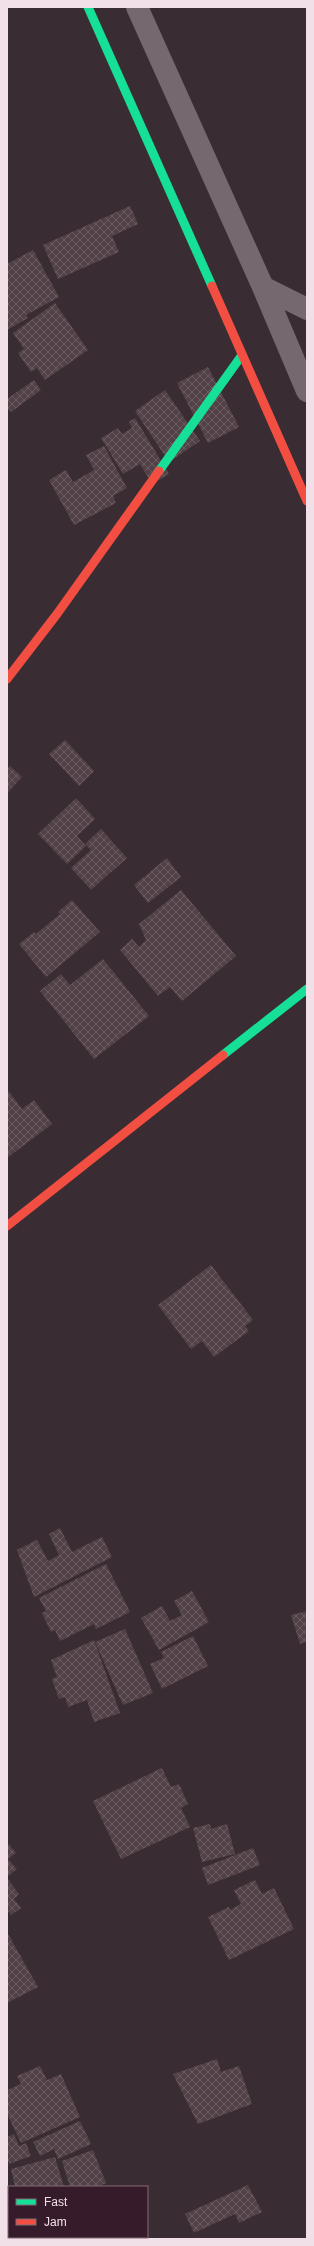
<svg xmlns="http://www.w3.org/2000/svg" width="314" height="2246" font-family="Helvetica,sans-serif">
<defs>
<pattern id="building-cross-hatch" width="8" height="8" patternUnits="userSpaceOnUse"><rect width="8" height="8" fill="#524146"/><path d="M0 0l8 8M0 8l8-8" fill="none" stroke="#6b5c61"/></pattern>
</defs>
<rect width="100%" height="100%" fill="#3a2c33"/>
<!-- building -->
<path fill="url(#building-cross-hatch)" d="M 130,206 L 138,224 L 112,236 L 119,252 L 58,279 L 43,245 Z
M 33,250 L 59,297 L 26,315 L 28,318 L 7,330 L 7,264 Z
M 55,303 L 88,350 L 45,380 L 37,368 L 31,372 L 18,353 L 24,349 L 13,333 Z
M 208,367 L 239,427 L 208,443 L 177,383 Z
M 34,380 L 41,390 L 11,412 L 7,407 L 7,399 Z
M 165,390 L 200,441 L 169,462 L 135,411 Z
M 135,418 L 169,474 L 152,484 L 140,464 L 123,474 L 101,438 L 118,428 L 122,434 L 132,428 L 129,422 Z
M 104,446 L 127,488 L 113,496 L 116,503 L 74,525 L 49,480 L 66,470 L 73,482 L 94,470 L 86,455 Z
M 65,740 L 94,771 L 79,786 L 49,754 Z
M 10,766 L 22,777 L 7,793 L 7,769 Z
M 76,798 L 95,819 L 77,836 L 86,846 L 67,864 L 38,834 Z
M 101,829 L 127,858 L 91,890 L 71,868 L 91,850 L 85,844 Z
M 167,858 L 181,877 L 148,903 L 134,885 Z
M 181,890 L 236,956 L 182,1001 L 170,987 L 158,996 L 120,950 L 132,939 L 139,947 L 146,940 L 139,924 Z
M 72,900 L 100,932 L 46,977 L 19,944 L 34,932 L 36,934 L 60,914 L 58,912 Z
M 103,959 L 149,1016 L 94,1059 L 40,991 L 61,974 L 70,985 Z
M 7,1089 L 22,1109 L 34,1100 L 52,1124 L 7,1158 Z
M 211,1265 L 253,1320 L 245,1326 L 249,1331 L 214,1357 L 202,1341 L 191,1349 L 158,1305 Z
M 60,1528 L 72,1552 L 102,1537 L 112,1557 L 34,1597 L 17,1550 L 37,1540 L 48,1561 L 59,1555 L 49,1534 Z
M 106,1564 L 130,1612 L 96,1629 L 94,1624 L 60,1641 L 55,1630 L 51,1632 L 42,1613 L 46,1611 L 39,1598 Z
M 192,1591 L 209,1622 L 159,1650 L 141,1618 L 162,1606 L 170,1621 L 182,1615 L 174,1601 Z
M 307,1611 L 307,1642 L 300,1644 L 291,1615 Z
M 125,1629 L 153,1693 L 123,1705 L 95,1642 Z
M 193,1636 L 208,1666 L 162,1689 L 150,1664 L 164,1658 L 161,1652 Z
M 94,1640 L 120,1713 L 94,1722 L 87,1700 L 68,1707 L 65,1697 L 59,1699 L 52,1679 L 57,1677 L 51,1660 Z
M 162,1768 L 171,1787 L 179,1784 L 188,1804 L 181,1808 L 190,1827 L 121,1859 L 93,1801 Z
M 210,1824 L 211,1829 L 227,1824 L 235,1854 L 202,1862 L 193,1828 Z
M 9,1844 L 16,1853 L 8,1859 L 17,1869 L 7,1877 L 7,1846 Z
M 253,1848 L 260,1865 L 208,1885 L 202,1868 Z
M 7,1878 L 19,1894 L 14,1899 L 21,1908 L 11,1915 L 7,1910 Z
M 255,1880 L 262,1894 L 274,1888 L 294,1929 L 229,1960 L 208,1917 L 229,1907 L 230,1910 L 241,1904 L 234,1890 Z
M 8,1934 L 38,1987 L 7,2003 L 7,1935 Z
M 217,2059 L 221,2072 L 239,2066 L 252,2104 L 198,2124 L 173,2074 Z
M 40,2066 L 47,2080 L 61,2074 L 80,2117 L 21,2143 L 7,2114 L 7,2090 L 21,2084 L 17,2076 Z
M 80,2121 L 91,2144 L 58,2159 L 54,2149 L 40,2156 L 33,2142 Z
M 14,2134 L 19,2146 L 26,2143 L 31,2156 L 9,2164 L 7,2158 L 7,2137 Z
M 93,2150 L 106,2183 L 98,2187 L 70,2187 L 62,2161 Z
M 55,2157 L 64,2187 L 15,2187 L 11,2169 Z
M 248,2185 L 262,2212 L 239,2223 L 235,2214 L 194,2233 L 185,2214 Z
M 7,2190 L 9,2196 L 9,2237 L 21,2237 L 21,2239 L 7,2239 Z
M 24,2237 L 124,2237 L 125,2239 L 25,2239 Z"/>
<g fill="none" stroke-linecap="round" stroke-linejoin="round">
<!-- street -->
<path stroke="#75696f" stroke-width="22" d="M 137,7 L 263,287 L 307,391
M 263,287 L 307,309"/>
<!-- fast -->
<path stroke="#16e098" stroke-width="9" d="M 88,7 L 212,286
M 159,471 L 242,355
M 223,1055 L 307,989"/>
<!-- jam -->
<path stroke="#f24e42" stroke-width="9" d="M 212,286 L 307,501
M 7,679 L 57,614 L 159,471
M 7,1226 L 223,1055"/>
</g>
<!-- border -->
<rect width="314" height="2246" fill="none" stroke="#f2e0e9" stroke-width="16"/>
<!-- legend -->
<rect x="8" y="2186" width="140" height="52" fill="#361c2a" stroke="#816a76"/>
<rect x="16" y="2199" width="20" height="6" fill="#16e098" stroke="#816a76"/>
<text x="44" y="2206" font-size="12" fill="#f2e0e9">Fast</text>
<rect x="16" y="2219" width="20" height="6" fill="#f24e42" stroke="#816a76"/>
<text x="44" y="2226" font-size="12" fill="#f2e0e9">Jam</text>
</svg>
